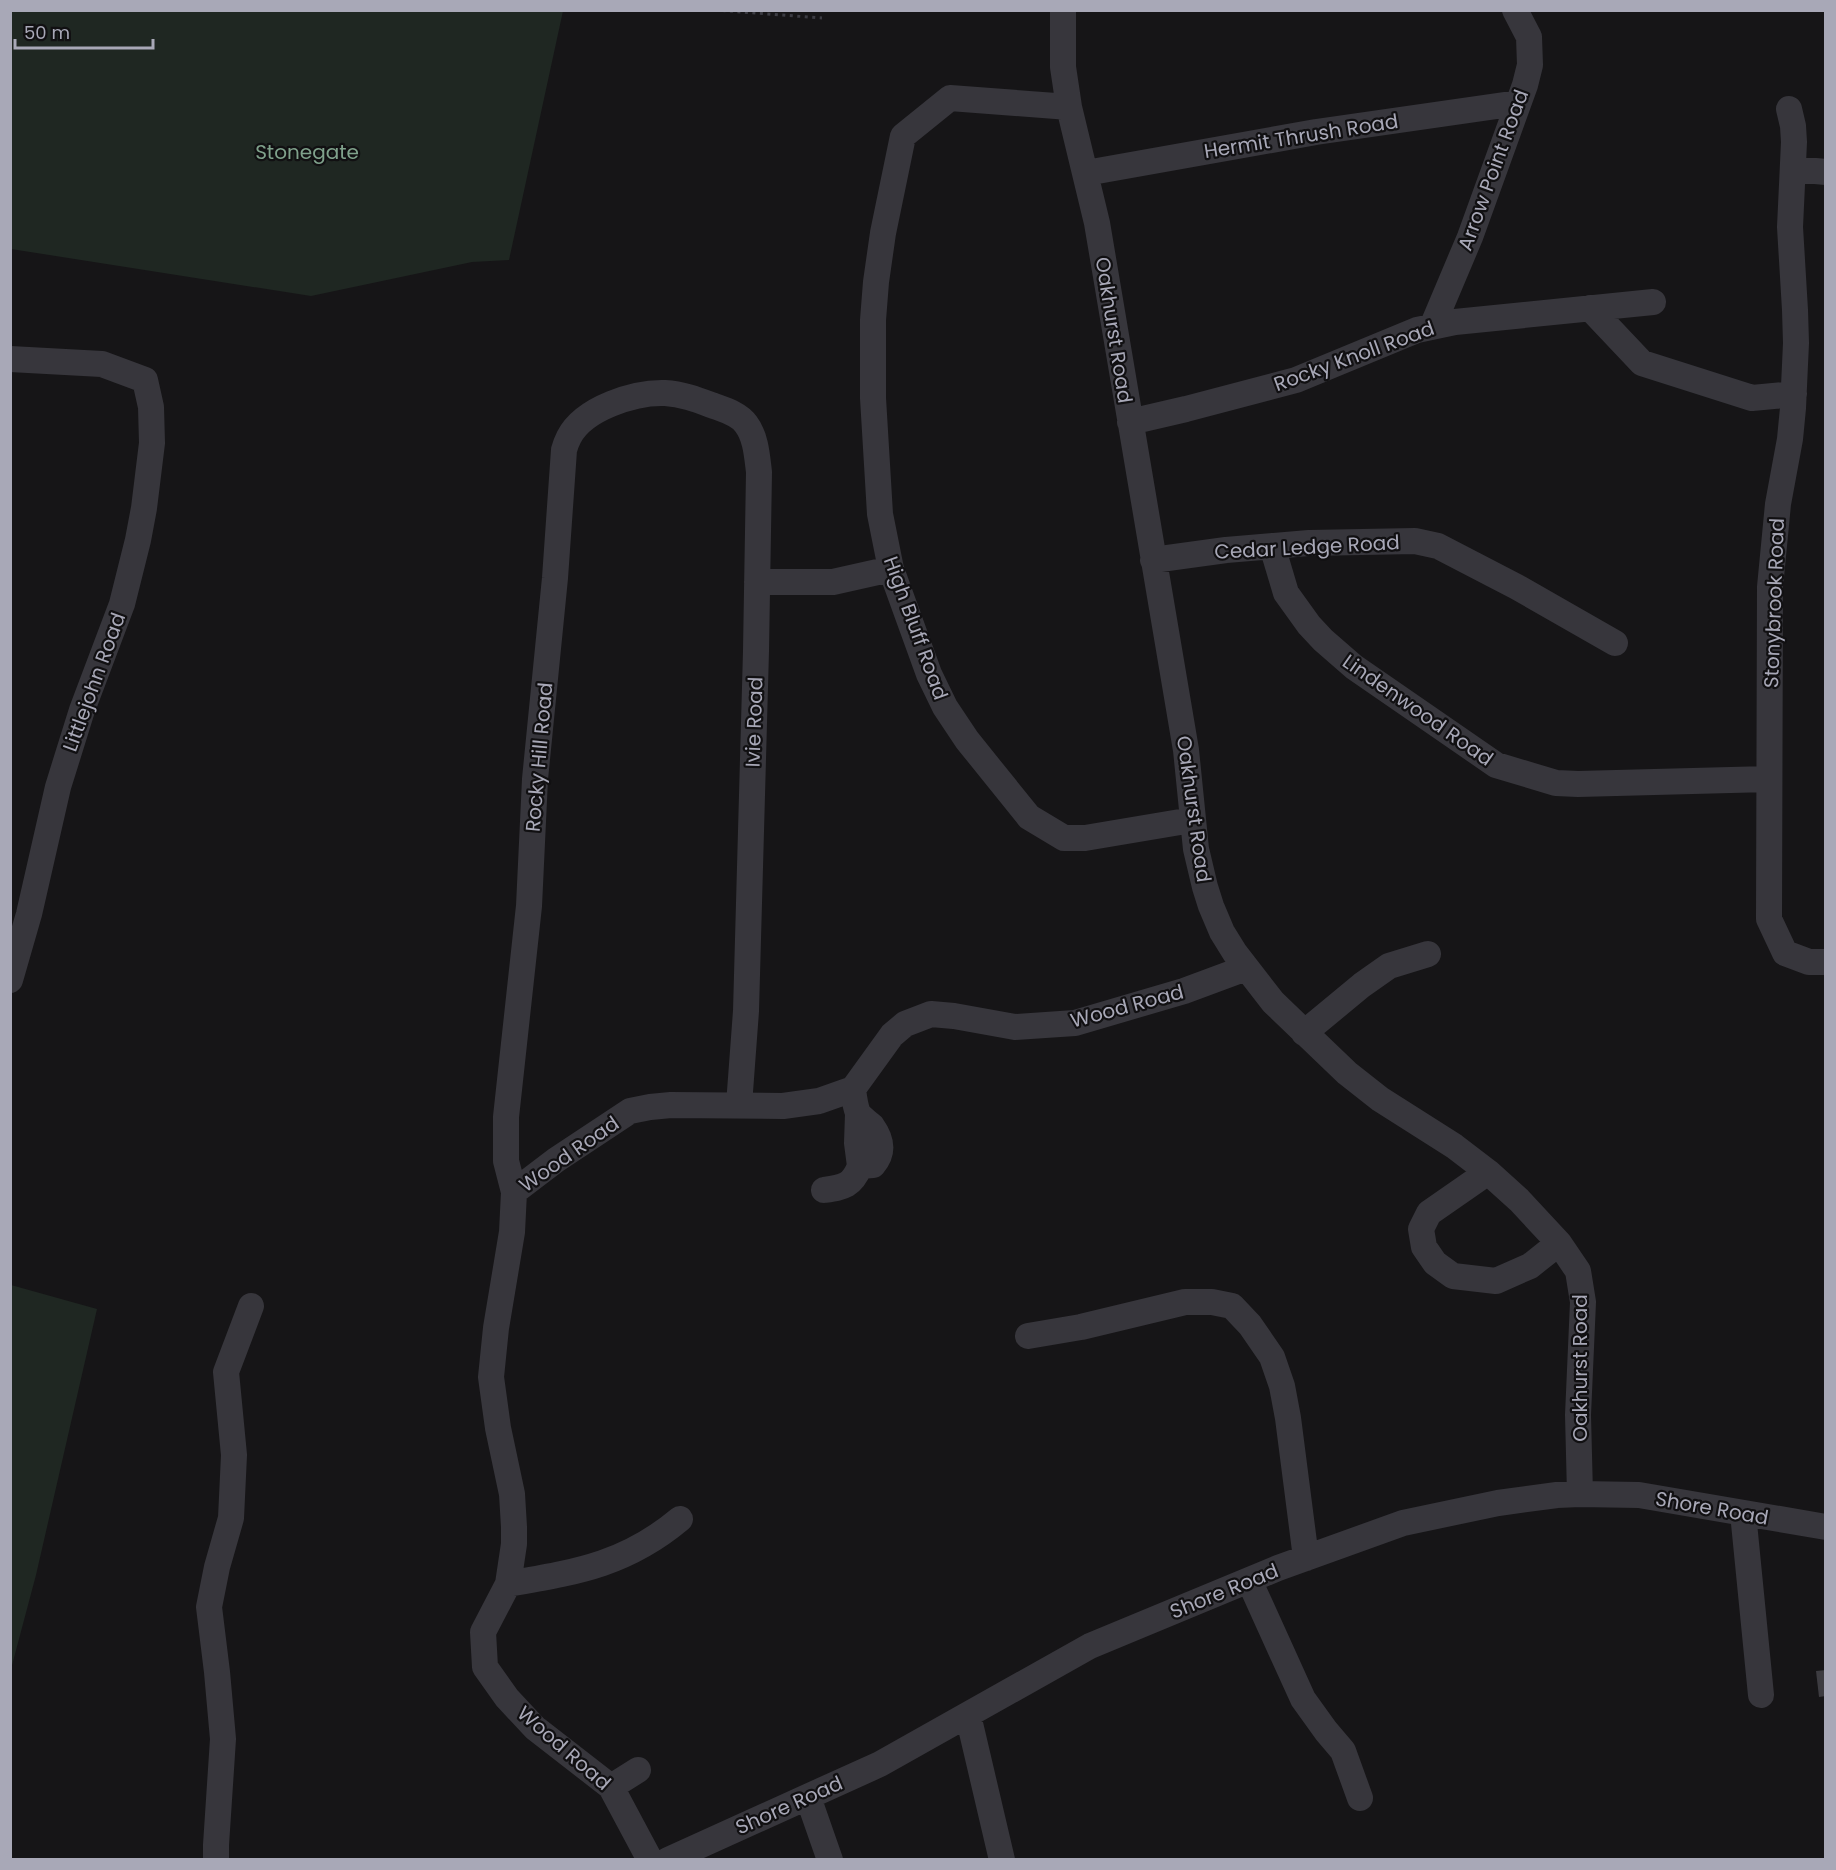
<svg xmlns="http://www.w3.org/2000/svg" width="1836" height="1870" font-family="Poppins,sans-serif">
<rect width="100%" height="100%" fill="#161517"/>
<!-- green -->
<path fill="#1f2722" d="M 10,11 L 563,11 L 509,260 L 472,262 L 311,296 L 11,249 Z
M 11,1285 L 97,1309 L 36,1575 L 11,1669 Z"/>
<!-- building -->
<path fill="#3d3c41" d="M 1826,1670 L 1826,1696 L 1819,1697 L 1816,1671 Z"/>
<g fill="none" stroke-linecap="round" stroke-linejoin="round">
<!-- path -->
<path stroke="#3c3c43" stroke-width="3" stroke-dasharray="3 4.5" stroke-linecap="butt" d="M 715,10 L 822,18"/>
<!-- minor -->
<path stroke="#37363c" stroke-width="26" d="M 1063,10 L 1063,67 L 1069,107 L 1097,223 L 1186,750 L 1196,849 L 1205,887 L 1211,906 L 1222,932 L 1235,953 L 1273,1002 L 1347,1073 L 1380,1099 L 1454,1146 L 1488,1172 L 1519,1200 L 1559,1243 L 1578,1271 L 1583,1302 L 1578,1415 L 1580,1494
M 1069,107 L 950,98 L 903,136 L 883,233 L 876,282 L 873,320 L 873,398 L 880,514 L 891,569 L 929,674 L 945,707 L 967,740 L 1029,817 L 1064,838 L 1085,838 L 1192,820
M 1789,109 L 1793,126 L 1794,142 L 1790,227 L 1795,310 L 1796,343 L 1793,408 L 1790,439 L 1778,504 L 1770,587 L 1769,919 L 1785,953 L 1809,962 L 1826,962
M 1794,169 L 1826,172
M 1086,173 L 1316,132 L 1518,103
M 1590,308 L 1642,363 L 1752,398 L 1794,394
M 1432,327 L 1470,237 L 1525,85 L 1530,65 L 1529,37 L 1515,10
M 10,359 L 102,364 L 145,380 L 151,407 L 152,443 L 144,508 L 138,540 L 122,604 L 82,710 L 58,787 L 29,914 L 10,980
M 1130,422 L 1186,409 L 1296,380 L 1417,330 L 1455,322 L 1653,302
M 1272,546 L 1286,593 L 1309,625 L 1323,640 L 1354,667 L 1496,765 L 1556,783 L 1578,784 L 1769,779
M 1153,560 L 1226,550 L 1309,543 L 1415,541 L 1438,546 L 1517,587 L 1615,643
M 757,582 L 833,582 L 891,569
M 1304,1033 L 1362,985 L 1389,966 L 1428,954
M 853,1089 C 854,1097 855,1106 858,1113 C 861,1118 868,1122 872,1126 C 882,1140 884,1152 873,1165 L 860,1166 L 857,1143 L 858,1114
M 1488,1172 L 1429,1213 L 1421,1229 L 1424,1247 L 1435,1263 L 1453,1276 L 1496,1281 L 1530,1266 L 1559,1243
M 824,1190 C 844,1187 852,1186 860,1166
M 514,1192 L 506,1161 L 506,1117 L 529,906 L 535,779 L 555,578 L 564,450 C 565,446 567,441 569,437 C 584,408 635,392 665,393 C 683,394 698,400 714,406 C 725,410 739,414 746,424 C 756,437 757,456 759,472 L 756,651 L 746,1011 L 739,1105
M 1028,1336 L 1081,1327 L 1185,1302 L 1212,1302 L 1232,1306 L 1250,1325 L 1272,1357 L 1282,1386 L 1288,1418 L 1306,1558
M 1743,1513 L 1761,1695
M 1249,1580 L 1303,1699 L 1326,1731 L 1343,1751 L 1360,1798
M 508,1584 C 576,1572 625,1565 680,1519
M 968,1715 L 1002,1860
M 611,1787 L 638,1770
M 808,1797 L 830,1860
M 216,1860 L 216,1845 L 223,1739 L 217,1672 L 209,1607 L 217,1567 L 231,1518 L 234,1455 L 226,1372 L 251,1306
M 650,1860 L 611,1787 L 535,1728 L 507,1698 L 485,1667 L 483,1632 L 508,1584 L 514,1544 L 514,1527 L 512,1494 L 498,1428 L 491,1377 L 496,1328 L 512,1232 L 514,1192 L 556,1160 L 630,1111 L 650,1107 L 671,1105 L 783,1106 L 819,1101 L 853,1089 L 892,1035 L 905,1024 L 931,1014 L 954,1016 L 1015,1027 L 1075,1023 L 1184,991 L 1246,968
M 668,1860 L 880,1764 L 1090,1646 L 1278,1568 L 1403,1523 L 1498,1503 L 1557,1495 L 1580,1494 L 1639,1495 L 1826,1527"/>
</g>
<g text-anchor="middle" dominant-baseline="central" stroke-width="4.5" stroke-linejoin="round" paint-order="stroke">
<!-- street labels -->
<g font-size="20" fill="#a8a8b7" stroke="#111012">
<text transform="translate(1301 136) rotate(-9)">Hermit Thrush Road</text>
<text transform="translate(1493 170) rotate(-70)">Arrow Point Road</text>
<text transform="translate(1114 330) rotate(81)">Oakhurst Road</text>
<text transform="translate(1354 356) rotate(-20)">Rocky Knoll Road</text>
<text transform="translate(1307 547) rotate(-3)">Cedar Ledge Road</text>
<text transform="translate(1774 603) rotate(-88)">Stonybrook Road</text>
<text transform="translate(916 628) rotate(70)">High Bluff Road</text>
<text transform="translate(94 682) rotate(-70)">Littlejohn Road</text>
<text transform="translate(1418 710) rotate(35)">Lindenwood Road</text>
<text transform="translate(754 722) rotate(-88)">Ivie Road</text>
<text transform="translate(539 757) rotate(-85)">Rocky Hill Road</text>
<text transform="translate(1194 809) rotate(82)">Oakhurst Road</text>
<text transform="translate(1127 1006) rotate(-15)">Wood Road</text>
<text transform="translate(569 1154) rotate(-35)">Wood Road</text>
<text transform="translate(1580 1368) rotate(-90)">Oakhurst Road</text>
<text transform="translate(1712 1508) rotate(10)">Shore Road</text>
<text transform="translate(1224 1591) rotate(-22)">Shore Road</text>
<text transform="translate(564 1748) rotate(41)">Wood Road</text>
<text transform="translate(789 1805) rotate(-24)">Shore Road</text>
</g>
<!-- park labels -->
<g font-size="20" fill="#7fa18b" stroke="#111012">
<text x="307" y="152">Stonegate</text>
</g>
</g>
<!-- border -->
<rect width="1836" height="1870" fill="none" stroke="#a8a8b7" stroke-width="24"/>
<!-- scale -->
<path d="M15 39v9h138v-9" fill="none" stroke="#a8a8b7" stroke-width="3"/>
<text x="24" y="39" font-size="18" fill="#a8a8b7" stroke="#111012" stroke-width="4.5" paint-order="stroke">50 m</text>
</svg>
